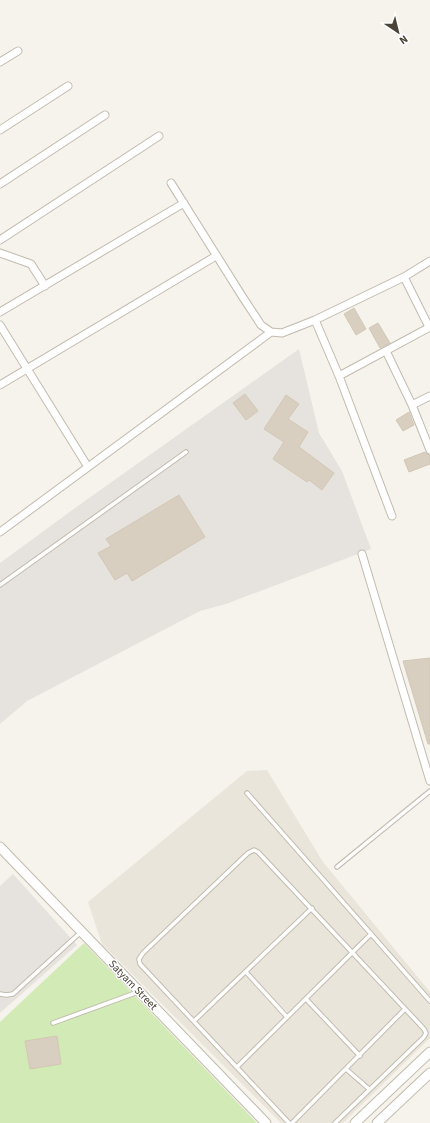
<svg xmlns="http://www.w3.org/2000/svg" width="430" height="1123" font-family="'Source Sans 3',sans-serif">
<rect width="100%" height="100%" fill="#f6f3ec"/>
<!-- residential -->
<path fill="#eae5da" d="M 267,770 L 323,862 L 430,992 L 430,1038 L 343,1123 L 281,1123 L 102,944 L 88,902 L 247,771 Z"/>
<!-- industrial -->
<path fill="#e6e2dd" d="M 299,349 L 319,433 L 342,471 L 371,549 L 226,604 L 200,611 L 27,701 L 0,724 L 0,563 L 75,508 Z
M 13,874 L 77,945 L 0,1013 L 0,886 Z"/>
<!-- green -->
<path fill="#d2eab5" d="M 84,943 L 257,1123 L 0,1123 L 0,1022 Z"/>
<!-- building -->
<path fill="#d8cfc1" stroke="#d3c7b4" d="M 354,308 L 366,329 L 356,335 L 344,314 Z
M 378,323 L 390,343 L 380,348 L 369,328 Z
M 245,394 L 258,411 L 246,420 L 233,403 Z
M 286,395 L 299,404 L 288,419 L 308,432 L 299,447 L 334,473 L 322,490 L 309,480 L 307,482 L 273,459 L 284,442 L 264,429 Z
M 409,412 L 414,425 L 403,431 L 396,420 Z
M 425,452 L 430,455 L 430,464 L 409,472 L 404,460 Z
M 179,495 L 205,537 L 132,581 L 127,573 L 115,580 L 98,553 L 111,546 L 106,539 Z
M 430,658 L 430,744 L 428,744 L 403,661 Z
M 57,1036 L 61,1064 L 30,1069 L 25,1041 Z"/>
<g fill="none" stroke-linecap="round" stroke-linejoin="round">
<!-- service casing -->
<g stroke="#c2bbae" stroke-width="5.5">
<path id="service" d="M 0,585 L 186,452
M 247,793 L 430,1001
M 337,867 L 430,791
M 246,972 L 287,1017
M 0,994 L 6,995 L 13,994 L 81,932
M 306,999 L 360,1056
M 194,1021 L 312,908
M 53,1023 L 138,992
M 237,1067 L 371,934
M 346,1069 L 369,1089
M 289,1123 L 140,964 L 139,959 L 143,953 L 248,853 L 254,850 L 258,852 L 424,1029 L 426,1033 L 424,1037 L 335,1123
M 292,1123 L 405,1009"/>
</g>
<!-- minor casing -->
<g stroke="#c2bbae" stroke-width="9">
<path id="minor" d="M 0,62 L 18,51
M 0,130 L 68,86
M 171,183 L 242,296 L 261,325 L 271,332 L 282,333 L 315,320 L 404,277 L 430,261
M 0,184 L 105,115
M 0,240 L 159,136
M 0,253 L 31,264 L 45,286
M 404,277 L 429,327
M 0,312 L 184,203
M 315,320 L 339,376 L 392,516
M 0,325 L 88,467
M 386,351 L 412,405 L 430,450
M 339,376 L 430,327
M 0,385 L 216,256
M 412,405 L 430,396
M 0,532 L 271,332
M 362,554 L 430,781"/>
</g>
<!-- tertiary casing -->
<g stroke="#c2bbae" stroke-width="11">
<path id="tertiary" d="M 0,847 L 266,1123
M 355,1123 L 430,1052
M 377,1123 L 430,1073"/>
</g>
<!-- service -->
<use href="#service" stroke="#fff" stroke-width="3.5"/>
<!-- minor -->
<use href="#minor" stroke="#fff" stroke-width="7"/>
<!-- tertiary -->
<use href="#tertiary" stroke="#fff" stroke-width="9"/>
</g>
<g text-anchor="middle" dominant-baseline="central" stroke-width="3" stroke-linejoin="round" paint-order="stroke">
<!-- street labels -->
<g font-size="11" fill="#4b4439" stroke="#fff">
<text transform="translate(133 985) rotate(46)">Satyam Street</text>
</g>
</g>
<!-- north arrow -->
<g transform="translate(398 32) rotate(145)" stroke="#ffffff" stroke-width="3" paint-order="stroke">
<path d="M0-3L7 15L0 10L-7 15Z" fill="#4b4439"/>
<text y="-6" font-size="11" font-weight="bold" text-anchor="middle" fill="#4b4439">N</text>
</g>
</svg>
